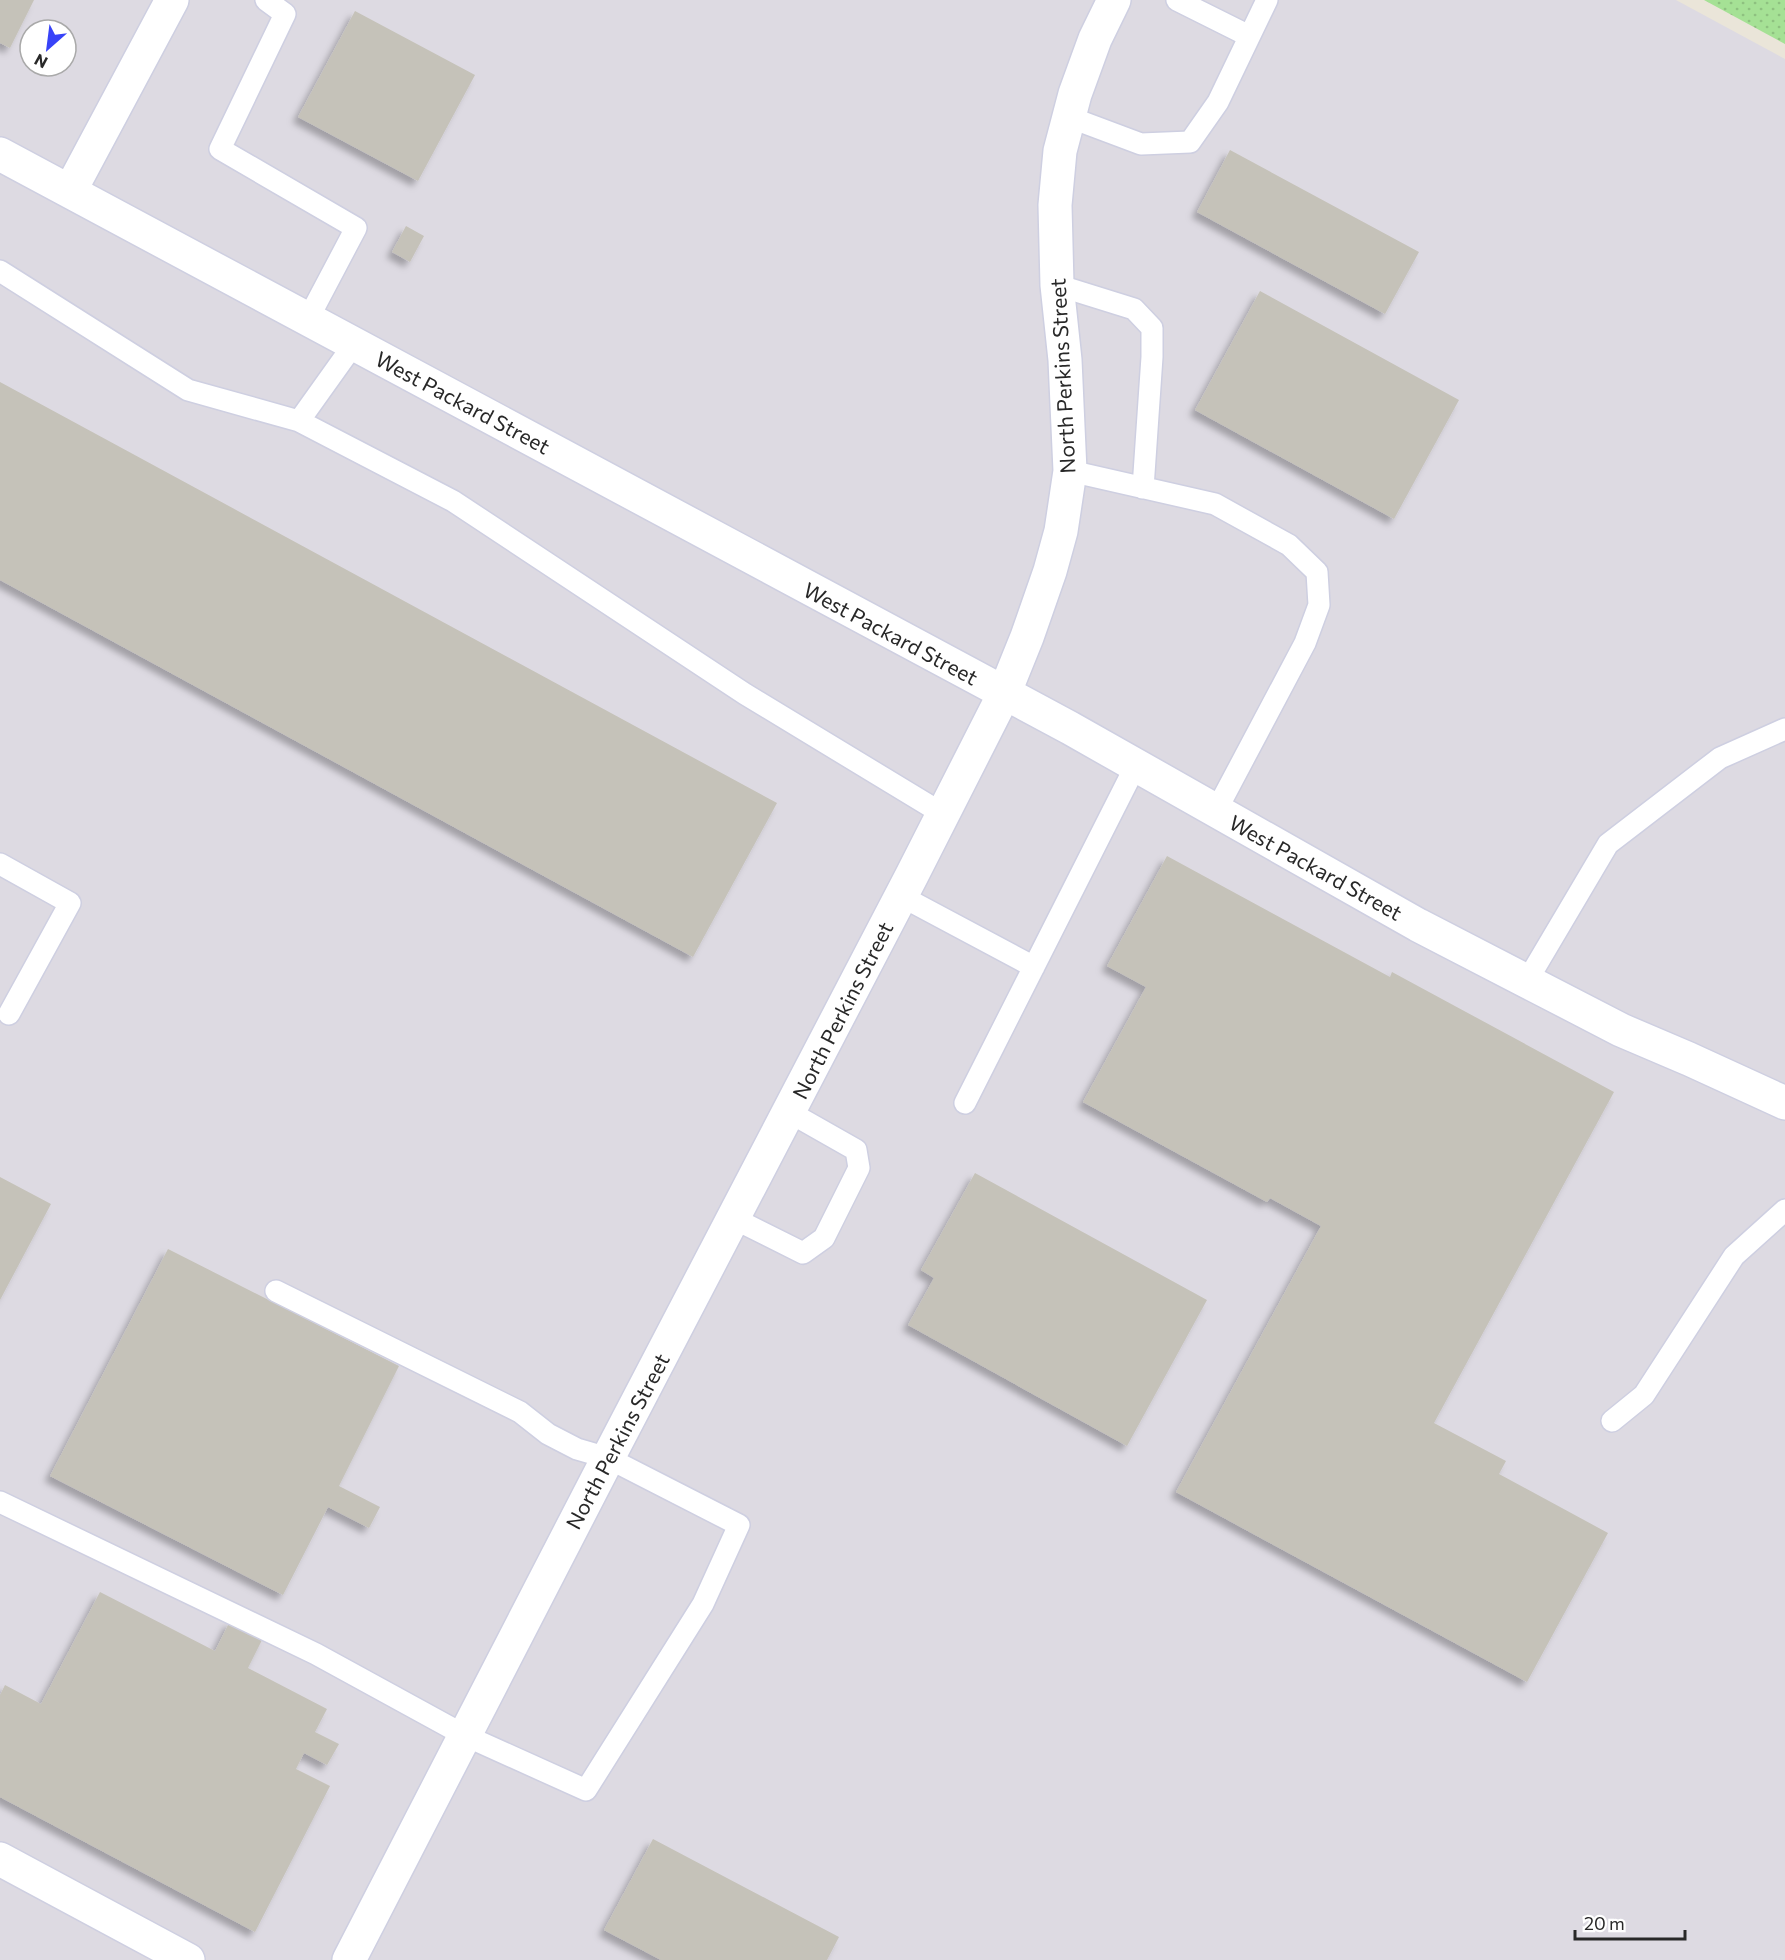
<svg xmlns="http://www.w3.org/2000/svg" width="1785" height="1960" font-family="Commissioner,sans-serif">
<defs>
<pattern id="grass-dots" width="8" height="8" patternUnits="userSpaceOnUse" patternTransform="scale(1.5)"><rect width="8" height="8" fill="#a5e195"/><path d="M2 2h.1M6 6h.1" fill="none" stroke="#8ec180" stroke-width="1.8" stroke-linecap="round"/></pattern>
<filter id="shadow"><feDropShadow dx="-5.5" dy="5.5" stdDeviation="3" flood-color="#0004"/></filter>
</defs>
<rect width="100%" height="100%" fill="#eae5d9"/>
<!-- industrial -->
<path fill="#dddae2" fill-rule="evenodd" d="M 0,0 L 1676,0 L 1785,59 L 1785,1960 L 0,1960 ZM 30,30 L 66,30 L 66,66 L 30,66 Z"/>
<!-- grass -->
<path fill="url(#grass-dots)" d="M 1704,0 L 1785,0 L 1785,44 Z"/>
<!-- building -->
<path fill="#c5c2b9" filter="url(#shadow)" d="M 0,0 L 34,0 L 10,48 L 0,43 Z
M 355,11 L 475,75 L 418,181 L 298,117 Z
M 1230,150 L 1419,252 L 1385,314 L 1197,212 Z
M 406,226 L 424,236 L 410,262 L 392,252 Z
M 1260,291 L 1459,400 L 1394,519 L 1195,410 Z
M 0,382 L 777,803 L 693,957 L 0,580 Z
M 1167,856 L 1390,977 L 1392,972 L 1614,1092 L 1434,1423 L 1506,1461 L 1499,1474 L 1608,1533 L 1527,1682 L 1176,1492 L 1321,1226 L 1270,1198 L 1267,1202 L 1083,1102 L 1146,987 L 1107,966 Z
M 975,1173 L 1207,1300 L 1127,1446 L 908,1325 L 934,1278 L 921,1270 Z
M 0,1177 L 51,1204 L 0,1300 Z
M 168,1249 L 399,1366 L 339,1486 L 380,1507 L 369,1528 L 328,1507 L 283,1595 L 50,1476 Z
M 100,1592 L 215,1651 L 230,1621 L 263,1638 L 248,1668 L 327,1709 L 315,1732 L 339,1744 L 327,1765 L 304,1753 L 296,1769 L 330,1786 L 255,1932 L 0,1797 L 0,1695 L 5,1685 L 41,1704 Z
M 653,1839 L 839,1937 L 827,1960 L 661,1960 L 604,1930 Z"/>
<g fill="none" stroke-linecap="round" stroke-linejoin="round">
<!-- lane casing -->
<g stroke="#cecfe1" stroke-width="24">
<path id="lane" d="M 266,0 L 285,14 L 220,149 L 356,228 L 308,319
M 1177,0 L 1249,36
M 1069,117 L 1141,144 L 1190,142 L 1218,102 L 1267,0
M 0,271 L 188,390 L 299,421 L 354,344
M 1057,285 L 1134,309 L 1152,328 L 1152,357 L 1143,488
M 299,421 L 453,501 L 745,694 L 943,814
M 1070,471 L 1215,504 L 1289,545 L 1317,572 L 1319,605 L 1305,643 L 1216,811
M 0,864 L 70,903 L 9,1014
M 901,896 L 1034,967
M 1527,981 L 1608,844 L 1720,758 L 1785,729
M 965,1103 L 1136,765
M 733,1218 L 803,1253 L 824,1238 L 859,1168 L 856,1150 L 789,1112
M 1612,1421 L 1644,1395 L 1734,1256 L 1785,1210
M 0,1502 L 316,1654 L 464,1735 L 586,1790 L 703,1604 L 739,1525 L 608,1458 L 577,1449 L 548,1434 L 520,1412 L 276,1291"/>
</g>
<!-- street casing -->
<g stroke="#cecfe1" stroke-width="36">
<path id="street" d="M 0,154 L 1070,728 L 1418,925 L 1621,1030 L 1689,1059 L 1785,1103
M 70,191 L 172,0
M 0,1859 L 188,1960"/>
</g>
<!-- secondary casing -->
<g stroke="#cecfe1" stroke-width="36">
<path id="secondary" d="M 349,1960 L 608,1458 L 911,877 L 1004,694 L 1027,637 L 1050,571 L 1061,531 L 1070,471 L 1065,360 L 1057,285 L 1055,205 L 1060,151 L 1075,94 L 1095,39 L 1114,0"/>
</g>
<!-- lane -->
<use href="#lane" stroke="#fff" stroke-width="21"/>
<!-- street -->
<use href="#street" stroke="#fff" stroke-width="33"/>
<!-- secondary -->
<use href="#secondary" stroke="#fff" stroke-width="33"/>
</g>
<g text-anchor="middle" dominant-baseline="central" stroke-width="5" stroke-linejoin="round" paint-order="stroke">
<!-- street labels -->
<g font-size="21" fill="#282828" stroke="#fff">
<text transform="translate(1062 376) rotate(-93)">North Perkins Street</text>
<text transform="translate(463 402) rotate(28)">West Packard Street</text>
<text transform="translate(891 633) rotate(28)">West Packard Street</text>
<text transform="translate(1316 867) rotate(29)">West Packard Street</text>
<text transform="translate(842 1010) rotate(-63)">North Perkins Street</text>
<text transform="translate(617 1441) rotate(-62)">North Perkins Street</text>
</g>
</g>
<!-- north arrow -->
<g transform="translate(48 48) rotate(208)"><circle r="28" fill="#ffffff" stroke="#a9a9a9" stroke-width="1.5"/>
<path d="M0-4.5L10 22L0 15L-10 22Z" fill="#3843f8"/>
<text y="-9" font-size="16" font-weight="bold" text-anchor="middle" fill="#282828">N</text>
</g>
<!-- scale -->
<path d="M1575 1930v9h110v-9" fill="none" stroke="#282828" stroke-width="3"/>
<text x="1584" y="1930" font-size="18" fill="#282828" stroke="#ffffff" stroke-width="4.5" paint-order="stroke">20 m</text>
</svg>
